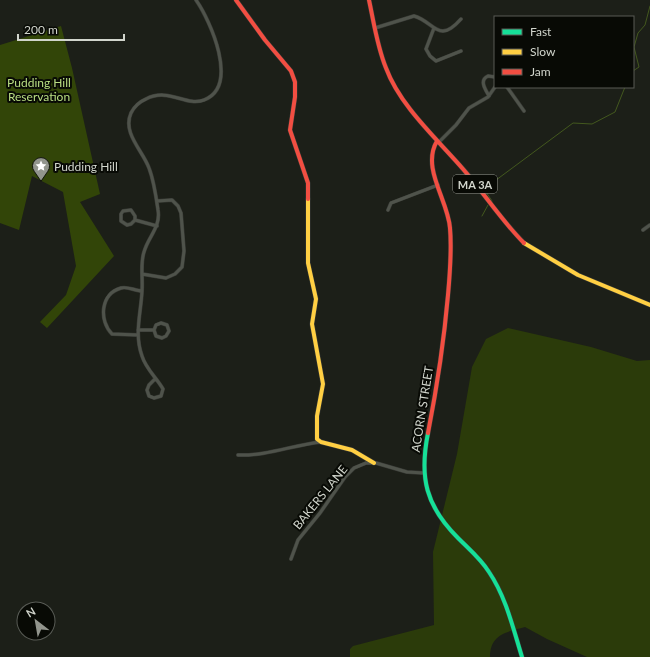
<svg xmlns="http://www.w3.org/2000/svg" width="650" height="657" font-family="Lato,sans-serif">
<rect width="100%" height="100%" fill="#1c1f18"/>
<!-- green -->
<path fill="#2b3b0a" d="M 508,328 L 591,347 L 637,361 L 650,360 L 650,657 L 587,657 L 547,639 L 525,627 C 507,632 490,634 490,657 L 350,657 L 350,649 L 353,646 L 434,625 L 433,552 L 457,454 L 472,367 L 486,339 Z"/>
<!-- forest -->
<path fill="#324508" d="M 61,26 L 72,68 L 100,194 L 80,202 L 114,256 L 47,328 L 40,322 L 66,295 L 76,266 L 63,192 L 32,176 L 19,230 L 0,223 L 0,45 Z"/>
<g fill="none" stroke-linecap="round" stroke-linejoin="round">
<!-- stream -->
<path stroke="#43581e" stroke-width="1" d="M 633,71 L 639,67 L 634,47 L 638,33 L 645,25 L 650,6
M 492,201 L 484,189 L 573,123 L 592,124 L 615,112 L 625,87
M 482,216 L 488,205"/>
<!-- street casing -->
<g stroke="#393b36" stroke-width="4">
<path id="street" d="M 375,28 L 414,16 C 435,22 438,45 461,19
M 434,28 L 426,49 L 430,56 L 436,61 L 461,51
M 507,87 L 524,111
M 489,96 C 485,89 479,80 488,76 L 495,77
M 439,142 L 456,125 L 469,108 L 488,97 L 495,87
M 388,210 L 391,203 L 438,185
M 135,220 L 131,224 L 127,225 L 121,221 L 121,214 L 123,211 L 131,210 L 135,216 L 135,220 L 157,226
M 643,230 L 650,225
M 142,274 L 166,278 L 175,274 L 182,267 L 184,251 L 181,213 L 178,206 L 172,200 L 157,201
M 138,330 L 154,330 L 156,336 L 162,338 L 166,336 L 169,331 L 167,325 L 161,323 L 156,325 L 154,330
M 138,335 L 112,334 C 99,321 100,294 121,288 C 128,286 135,291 142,291
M 155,379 L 149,385 L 147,390 L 149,396 L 154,398 L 161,396 L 163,389 C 156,377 146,369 142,356 C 134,334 141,313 142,291 C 143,277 140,264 144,252 C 148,237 161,227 158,210 C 156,196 154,181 149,168 C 143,151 122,133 131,113 C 134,107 139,102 146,99 C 169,87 186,107 204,100 C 240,86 210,20 196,0
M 238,455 C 267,456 293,445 321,442
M 291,559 L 298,540 L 320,513 L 345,477 L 354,468 L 366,463 L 376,463 L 407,472 L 424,473"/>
</g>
<!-- fast casing -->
<g stroke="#393b36" stroke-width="5">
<path id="fast" d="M 428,433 C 419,478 426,506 458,538 C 469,549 481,559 489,572 C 506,597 513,628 522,657"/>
</g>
<!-- slow casing -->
<g stroke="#393b36" stroke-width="5">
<path id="slow" d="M 308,199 L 308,263 L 316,299 L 312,324 L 323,384 L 317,416 L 317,439 L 321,442 L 352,450 L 374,463
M 524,243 L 578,275 L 650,305"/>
</g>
<!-- jam casing -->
<g stroke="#393b36" stroke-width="5">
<path id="jam" d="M 236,0 L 265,40 L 291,71 L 295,82 L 295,97 L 290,130 L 308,183 L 308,199
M 369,0 C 374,23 377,46 386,68 C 400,106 437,139 463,169 C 484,193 501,220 524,243
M 428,433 C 437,387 444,341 448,295 C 450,273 452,250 450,228 C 448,200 421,168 437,141"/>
</g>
<!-- street -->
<use href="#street" stroke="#4f534b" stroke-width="3"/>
<!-- fast -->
<use href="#fast" stroke="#16e098" stroke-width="4"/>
<!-- slow -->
<use href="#slow" stroke="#ffcf43" stroke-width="4"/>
<!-- jam -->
<use href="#jam" stroke="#f24e42" stroke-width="4"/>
</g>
<!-- icons -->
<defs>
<g id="sight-pin" transform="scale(0.9)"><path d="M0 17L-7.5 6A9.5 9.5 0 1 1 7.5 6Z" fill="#92958d" stroke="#080a05"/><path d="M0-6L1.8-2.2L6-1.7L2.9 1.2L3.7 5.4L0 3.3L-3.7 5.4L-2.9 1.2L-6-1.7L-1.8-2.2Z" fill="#fff"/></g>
</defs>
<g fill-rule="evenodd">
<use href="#sight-pin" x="41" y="166"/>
</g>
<g text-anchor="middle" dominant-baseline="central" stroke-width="4" stroke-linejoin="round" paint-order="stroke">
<!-- shield labels -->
<rect fill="#080a05" stroke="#959890" stroke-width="1" x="453" y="175" width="44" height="18" rx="3"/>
<g font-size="11" font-weight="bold" fill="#d1d5cc">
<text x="475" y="184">MA 3A</text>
</g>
<!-- park labels -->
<g font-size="12" fill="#b9dd83" stroke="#080a05">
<text x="39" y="82">Pudding Hill<tspan x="39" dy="14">Reservation</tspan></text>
</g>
<!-- poi labels -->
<g font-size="12" fill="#d1d5cc" stroke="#080a05" text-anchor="start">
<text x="54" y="166">Pudding Hill</text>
</g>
<!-- street labels -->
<g font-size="12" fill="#d1d5cc" stroke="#080a05">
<text transform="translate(422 409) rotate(-81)">ACORN STREET</text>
<text transform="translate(320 497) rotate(-51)">BAKERS LANE</text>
</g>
</g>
<!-- legend -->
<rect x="494" y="16" width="140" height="72" fill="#080a05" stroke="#585b55"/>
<rect x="502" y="29" width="20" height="6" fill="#16e098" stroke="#585b55"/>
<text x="530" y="36" font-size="12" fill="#d1d5cc">Fast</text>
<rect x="502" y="49" width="20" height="6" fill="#ffcf43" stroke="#585b55"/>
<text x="530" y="56" font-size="12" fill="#d1d5cc">Slow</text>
<rect x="502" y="69" width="20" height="6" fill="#f24e42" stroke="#585b55"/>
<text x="530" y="76" font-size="12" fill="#d1d5cc">Jam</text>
<!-- north arrow -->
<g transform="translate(36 621) rotate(329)"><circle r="19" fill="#080a05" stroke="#585b55"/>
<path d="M0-3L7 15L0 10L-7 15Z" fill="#92958d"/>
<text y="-6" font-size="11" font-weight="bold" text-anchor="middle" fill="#d1d5cc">N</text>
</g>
<!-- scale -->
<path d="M18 34v6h106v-6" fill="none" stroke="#d1d5cc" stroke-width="2"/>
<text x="24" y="34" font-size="12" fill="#d1d5cc" stroke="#080a05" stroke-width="3" paint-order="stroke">200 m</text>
</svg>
